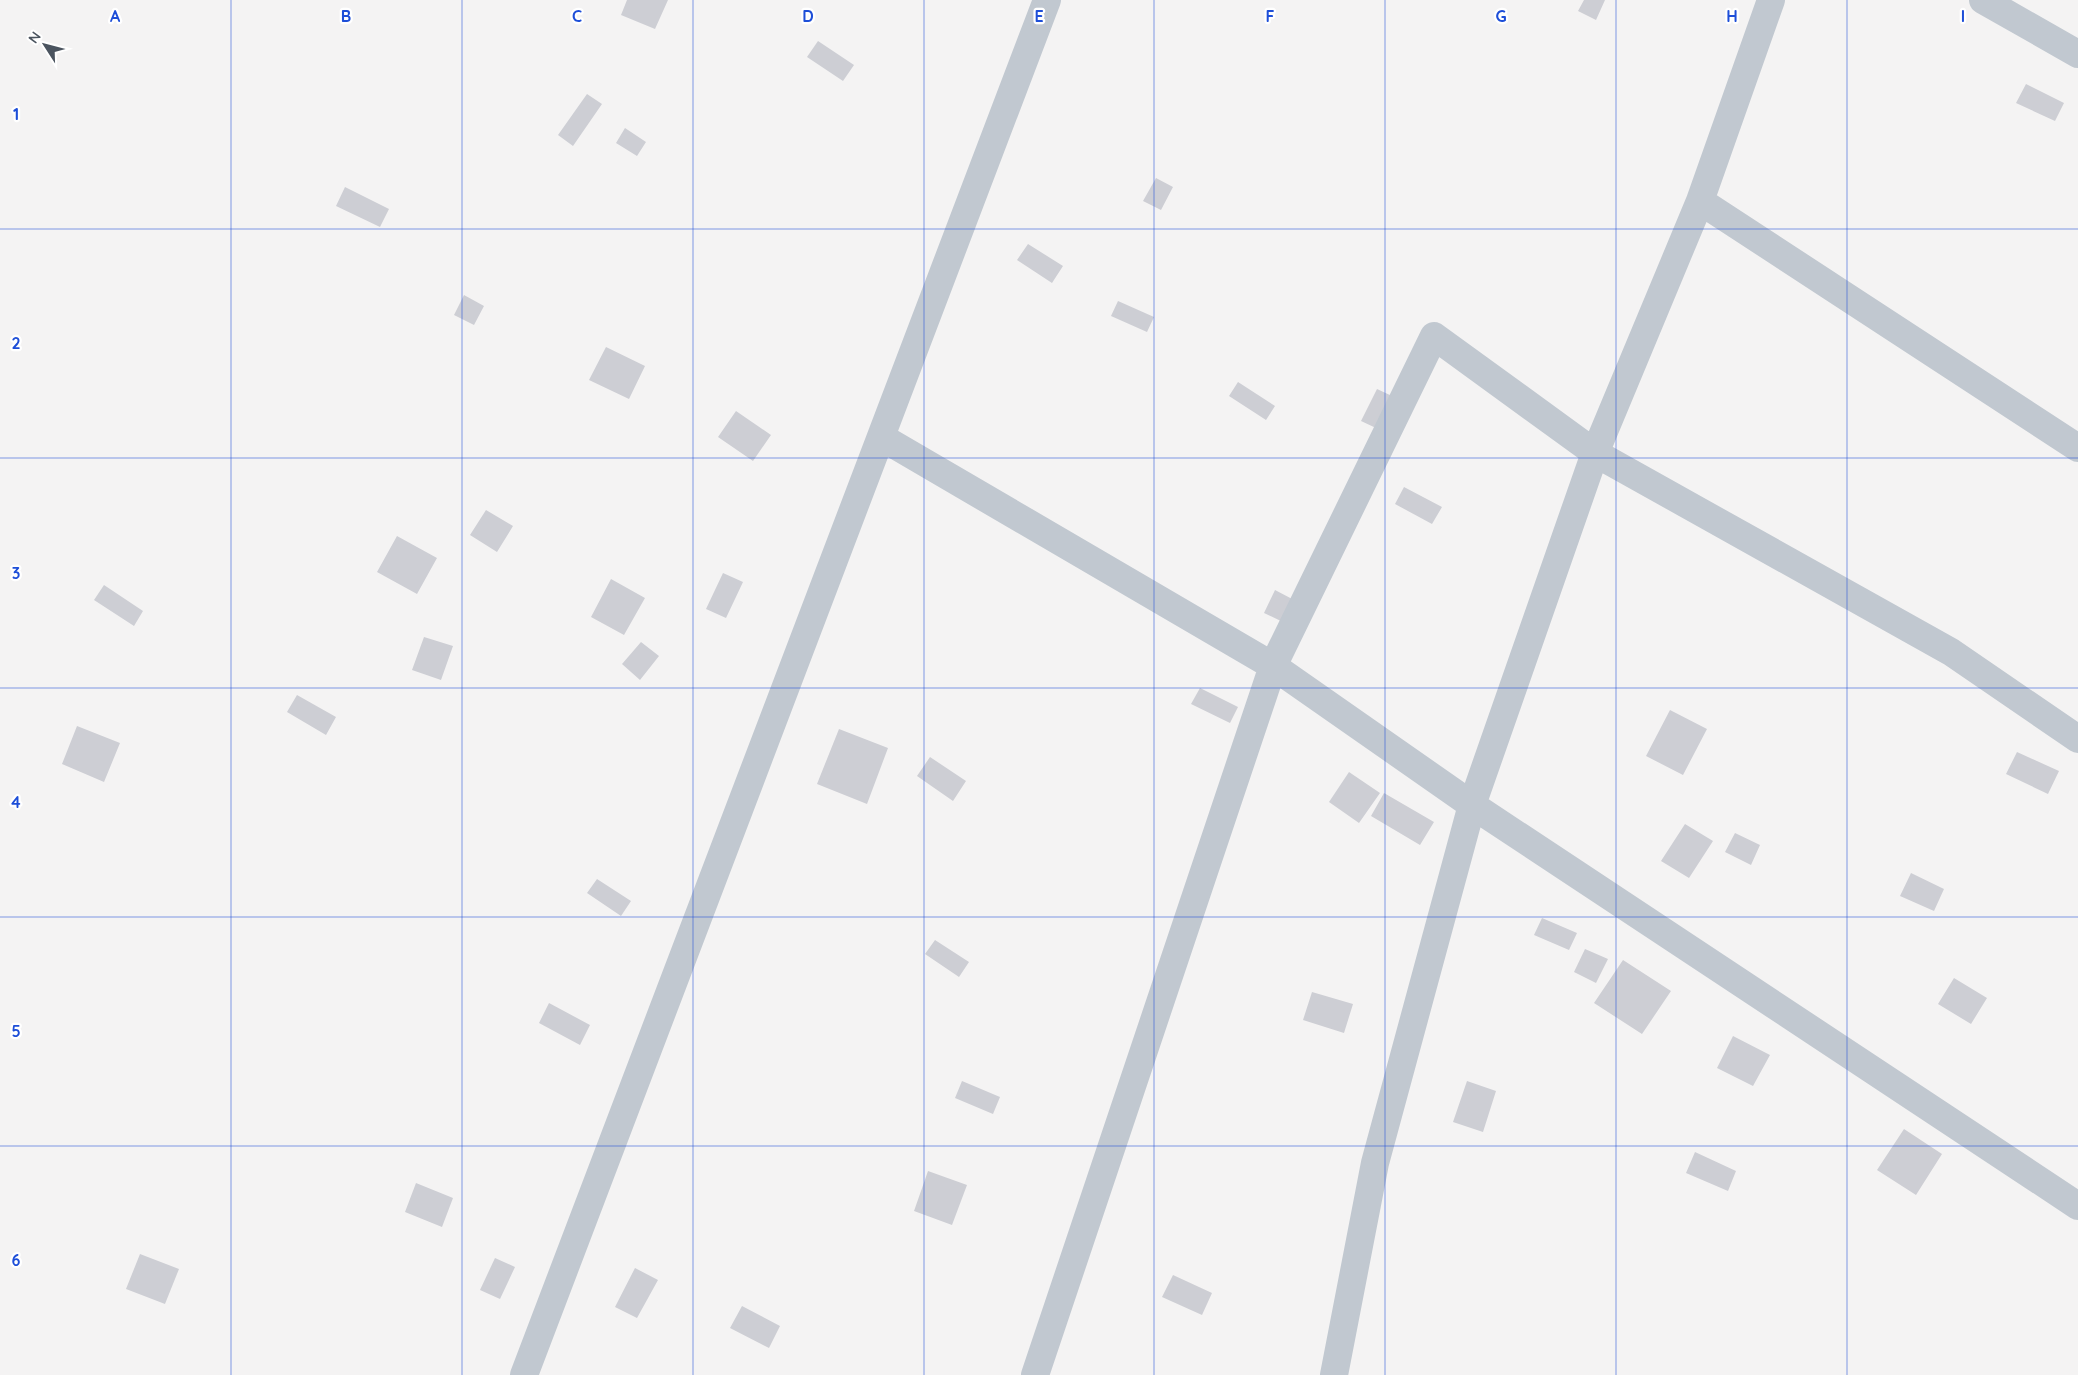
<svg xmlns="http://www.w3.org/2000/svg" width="2078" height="1375" font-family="Quicksand,sans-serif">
<rect width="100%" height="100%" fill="#f4f3f3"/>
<!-- building -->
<path fill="#cdced4" d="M 627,0 L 668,0 L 655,29 L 621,15 Z
M 1584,0 L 1605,0 L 1596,20 L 1578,11 Z
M 818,41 L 854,65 L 843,81 L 807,57 Z
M 2026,84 L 2064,103 L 2055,121 L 2016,103 Z
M 587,94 L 602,104 L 573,146 L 558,135 Z
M 625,128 L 646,142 L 637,156 L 616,143 Z
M 1156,178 L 1173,187 L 1161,210 L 1143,201 Z
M 345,187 L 389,209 L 380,227 L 336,206 Z
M 1028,244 L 1063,266 L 1052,283 L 1017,260 Z
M 464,295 L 484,306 L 474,325 L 454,315 Z
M 1118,301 L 1154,317 L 1147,332 L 1111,316 Z
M 606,347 L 645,366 L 629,399 L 589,380 Z
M 1238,382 L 1275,406 L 1266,420 L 1229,396 Z
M 1377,389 L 1392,396 L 1376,428 L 1361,421 Z
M 736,411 L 771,435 L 753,461 L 718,437 Z
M 1404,487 L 1442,507 L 1432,524 L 1395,504 Z
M 486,510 L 513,526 L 497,552 L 470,535 Z
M 397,536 L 437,558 L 417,594 L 377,572 Z
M 723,573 L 743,582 L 726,618 L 706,609 Z
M 611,579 L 645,598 L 624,635 L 591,617 Z
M 104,585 L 143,611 L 134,626 L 94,600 Z
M 1275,590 L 1296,601 L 1285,623 L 1264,613 Z
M 424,637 L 453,646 L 441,680 L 412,670 Z
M 641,642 L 659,656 L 640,680 L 622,664 Z
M 1200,688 L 1238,707 L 1230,723 L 1191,704 Z
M 297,695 L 336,717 L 326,735 L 287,712 Z
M 1670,710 L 1707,729 L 1683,775 L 1646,756 Z
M 77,726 L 120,743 L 104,782 L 62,764 Z
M 839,729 L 888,748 L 867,804 L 817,784 Z
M 2017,752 L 2059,771 L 2048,794 L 2006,774 Z
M 930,757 L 966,781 L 953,801 L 917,776 Z
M 1349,772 L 1380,793 L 1359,823 L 1329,802 Z
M 1384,793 L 1434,822 L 1420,845 L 1371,816 Z
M 1685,824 L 1713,841 L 1689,878 L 1661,861 Z
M 1735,833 L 1760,845 L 1751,865 L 1725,852 Z
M 1911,873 L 1944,889 L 1934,911 L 1900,896 Z
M 597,879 L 631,901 L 621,916 L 587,893 Z
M 1542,918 L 1577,933 L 1569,950 L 1534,935 Z
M 935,940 L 969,962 L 959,977 L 925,954 Z
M 1585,949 L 1608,959 L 1596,983 L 1574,972 Z
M 1623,960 L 1671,991 L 1642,1034 L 1594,1003 Z
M 1954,978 L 1987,998 L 1971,1024 L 1938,1004 Z
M 1312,992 L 1353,1004 L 1344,1033 L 1303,1020 Z
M 549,1003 L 590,1025 L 580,1045 L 539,1023 Z
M 1733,1036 L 1770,1055 L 1753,1086 L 1717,1068 Z
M 962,1081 L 1000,1097 L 993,1114 L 955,1098 Z
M 1467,1081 L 1496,1091 L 1483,1132 L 1453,1122 Z
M 1904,1129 L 1942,1154 L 1916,1195 L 1877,1170 Z
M 1695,1152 L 1736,1171 L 1728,1191 L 1686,1173 Z
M 928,1171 L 967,1185 L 952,1225 L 914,1211 Z
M 416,1183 L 453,1198 L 442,1227 L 405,1212 Z
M 140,1254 L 179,1269 L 165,1304 L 126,1289 Z
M 495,1258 L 515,1267 L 500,1299 L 480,1290 Z
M 635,1268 L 658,1280 L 637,1318 L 615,1307 Z
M 1173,1275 L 1212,1293 L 1202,1315 L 1162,1297 Z
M 742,1306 L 780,1326 L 769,1348 L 730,1328 Z"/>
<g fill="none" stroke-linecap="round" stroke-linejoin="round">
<!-- street -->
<path stroke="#c1c8d0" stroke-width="28" d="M 1983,0 L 2078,54
M 1700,201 L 2078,448
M 881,437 L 1273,666 L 1472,805 L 2078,1206
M 524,1375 L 1047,0
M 1035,1375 L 1273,666 L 1434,336 L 1595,453 L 1951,652 L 2078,739
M 1334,1375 L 1375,1163 L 1472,805 L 1595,453 L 1700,201 L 1771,0"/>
</g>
<!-- grid -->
<path fill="none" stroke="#1d4ed8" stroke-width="1" stroke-opacity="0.55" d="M 231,0 L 231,1375M 462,0 L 462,1375M 693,0 L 693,1375M 924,0 L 924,1375M 1154,0 L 1154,1375M 1385,0 L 1385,1375M 1616,0 L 1616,1375M 1847,0 L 1847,1375M 0,229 L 2078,229M 0,458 L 2078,458M 0,688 L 2078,688M 0,917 L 2078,917M 0,1146 L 2078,1146"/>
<g font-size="16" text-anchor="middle" font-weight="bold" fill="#1d4ed8" stroke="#fff" stroke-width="4.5" stroke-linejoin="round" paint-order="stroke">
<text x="115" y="22">A</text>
<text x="346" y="22">B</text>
<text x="577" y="22">C</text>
<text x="808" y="22">D</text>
<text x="1039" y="22">E</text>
<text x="1270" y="22">F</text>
<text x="1501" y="22">G</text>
<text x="1732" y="22">H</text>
<text x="1963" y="22">I</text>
<text x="16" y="120">1</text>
<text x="16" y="349">2</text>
<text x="16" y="579">3</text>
<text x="16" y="808">4</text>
<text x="16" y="1037">5</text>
<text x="16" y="1266">6</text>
</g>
<!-- north arrow -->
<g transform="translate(45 45) rotate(306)" stroke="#ffffff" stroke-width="4" paint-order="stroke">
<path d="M0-4L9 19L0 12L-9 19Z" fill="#4b545f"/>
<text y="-8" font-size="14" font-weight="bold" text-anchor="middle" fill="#4b545f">N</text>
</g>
</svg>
